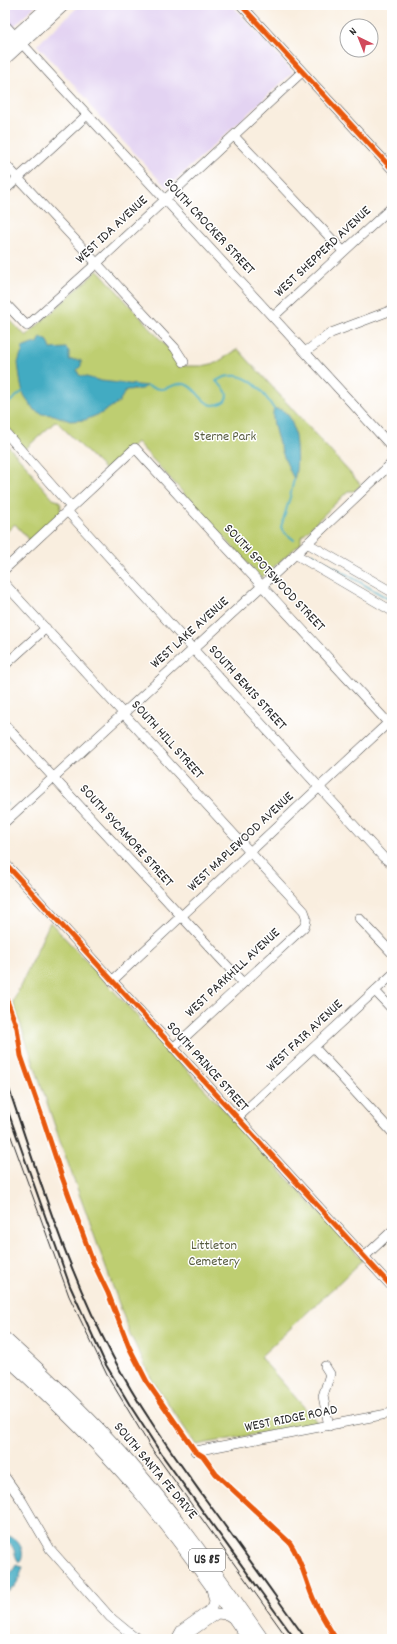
<svg xmlns="http://www.w3.org/2000/svg" width="397" height="1644" font-family="Dekko,sans-serif">
<rect width="100%" height="100%" fill="#fff"/>
<filter id="ink" filterUnits="userSpaceOnUse"><feTurbulence type="fractalNoise" baseFrequency=".025" numOctaves="2"/><feDisplacementMap in="SourceGraphic" scale="8" xChannelSelector="R" yChannelSelector="G"/><feConvolveMatrix kernelMatrix="1 2 1 2 8 2 1 2 1" color-interpolation-filters="sRGB"/></filter>
<filter id="wash" filterUnits="userSpaceOnUse"><feTurbulence type="fractalNoise" baseFrequency=".012" numOctaves="4" result="noise"/><feDisplacementMap in="SourceGraphic" scale="16" xChannelSelector="R" yChannelSelector="G"/><feGaussianBlur stdDeviation="0.9" result="paint"/><feColorMatrix in="noise" values="0 0 0 0 0 0 0 0 0 0 0 0 0 0 0 0 0 1.4 0 .05"/><feComposite in="paint" operator="in"/></filter>
<g filter="url(#wash)">
<rect width="100%" height="100%" fill="#f9eedf"/>
<!-- built -->
<path fill="#e3d3f2" d="M 5,5 L 36,5 L 12,28 L 5,20 Z
M 80,5 L 232,5 L 293,72 L 167,188 L 89,105 L 89,101 L 37,45 Z"/>
<!-- green -->
<path fill="#bece71" stroke="#747c4e" d="M 98,270 L 184,366 L 202,366 L 216,363 L 238,349 L 361,485 L 354,491 L 348,491 L 301,537 L 301,543 L 261,578 L 137,442 L 106,471 L 56,421 L 23,451 L 5,432 L 5,315 L 26,336 Z
M 5,445 L 9,447 L 32,472 L 32,475 L 53,499 L 59,501 L 61,505 L 60,513 L 30,541 L 15,524 L 5,533 Z
M 50,922 L 363,1260 L 260,1357 L 318,1423 L 196,1445 L 151,1378 L 130,1334 L 61,1144 L 13,1002 Z"/>
<!-- water -->
<path fill="#42abc2" stroke="#366b76" d="M 41,337 L 48,341 L 51,349 L 66,348 L 69,351 L 69,360 L 81,360 L 81,366 L 77,370 L 79,375 L 101,381 L 147,386 L 142,389 L 126,390 L 119,402 L 102,413 L 85,420 L 70,421 L 54,415 L 42,414 L 34,410 L 24,395 L 21,385 L 18,363 L 20,356 L 23,351 L 22,348 L 32,344 L 38,343 Z
M 274,409 C 281,408 288,413 291,420 C 296,431 299,467 294,479 C 287,466 268,421 274,409 Z
M 5,1535 C 17,1537 26,1549 21,1561 L 19,1562 C 12,1554 18,1548 5,1541 Z
M 16,1565 L 23,1567 C 19,1579 17,1588 5,1593 L 5,1574 L 11,1573 Z"/>
<g fill="none" stroke-linecap="round" stroke-linejoin="round">
<!-- stream -->
<path stroke="#42abc2" stroke-width="2" d="M 147,386 C 152,387 157,389 162,389 C 170,388 179,381 187,385 C 201,391 204,413 224,402 C 232,393 222,387 216,381 C 243,365 261,388 274,409
M 5,406 L 23,391
M 294,479 L 290,497 L 281,527 L 283,531 L 294,540
M 312,554 L 392,601
M 5,805 L 7,804"/>
</g>
</g>
<g filter="url(#ink)">
<g fill="none" stroke-linecap="round" stroke-linejoin="round">
<!-- minor casing -->
<g stroke="#4a4846" stroke-width="10">
<path id="minor" d="M 241,5 L 392,169
M 5,25 L 392,447
M 234,136 L 343,251
M 5,164 L 175,348 L 184,362
M 5,190 L 87,115
M 5,303 L 27,326 L 97,263 L 302,72
M 273,317 L 392,207
M 305,352 L 331,333 L 392,310
M 5,432 L 71,507
M 67,511 L 383,857 L 392,864
M 307,543 L 392,592
M 295,554 L 392,611
M 5,569 L 135,448 L 392,727
M 5,584 L 304,911 C 307,918 307,921 304,927 L 173,1048
M 5,665 L 46,628
M 5,725 L 243,983
M 5,822 L 262,586 L 392,463
M 5,863 L 392,1287
M 359,918 L 392,953
M 112,981 L 388,723
M 375,991 L 392,1009
M 314,1047 L 392,1132
M 237,1118 L 392,975
M 364,1257 L 392,1231
M 325,1366 L 330,1374 L 323,1396 L 329,1426
M 195,1451 L 392,1413
M 5,1477 L 22,1501 L 50,1549 L 110,1617 L 133,1636 L 139,1639
M 176,1639 L 181,1630 L 212,1608 L 214,1601 L 211,1589
M 185,1639 L 187,1635 L 217,1614 L 227,1615 L 235,1620"/>
</g>
<!-- major casing -->
<g stroke="#4a4846" stroke-width="12">
<path id="major" d="M 5,45 L 49,5
M 5,59 L 64,5"/>
</g>
<!-- highway casing -->
<g stroke="#4a4846" stroke-width="14">
<path id="highway" d="M 5,1339 C 48,1378 91,1419 130,1463 C 178,1518 220,1579 262,1639
M 5,1356 C 54,1400 102,1447 145,1498 C 182,1543 216,1591 249,1639"/>
</g>
<!-- minor -->
<use href="#minor" stroke="#fff" stroke-width="9"/>
<!-- major -->
<use href="#major" stroke="#fff" stroke-width="11"/>
<!-- highway -->
<use href="#highway" stroke="#fff" stroke-width="13"/>
<!-- tram -->
<path stroke="#2b2b2b" stroke-width="1" d="M 5,1120 L 69,1296 L 107,1375 L 151,1448 L 288,1639"/>
<!-- rail -->
<path stroke="#2b2b2b" stroke-width="2" d="M 5,1077 C 37,1172 66,1268 113,1357 C 139,1408 173,1454 206,1500 C 240,1546 273,1593 306,1639
M 5,1103 L 70,1286 L 106,1365 L 131,1407 L 162,1455 L 295,1639"/>
<!-- cycleway casing -->
<g stroke="#fff" stroke-width="8">
<path id="cycleway" d="M 241,5 L 392,169
M 5,863 L 392,1287
M 5,995 L 17,1028 L 21,1056 L 44,1122 L 62,1177 L 93,1262 L 108,1293 L 129,1347 L 147,1382 L 195,1451 L 203,1456 L 216,1474 L 290,1543 C 302,1561 305,1579 313,1598 C 319,1612 328,1626 336,1639"/>
</g>
<!-- cycleway -->
<use href="#cycleway" stroke="#e8590c" stroke-width="5"/>
</g>
</g>
<g text-anchor="middle" dominant-baseline="central" stroke-width="3" stroke-linejoin="round" paint-order="stroke">
<!-- shield labels -->
<rect fill="#fff" stroke="#6b6b6b" stroke-width="1" x="189" y="1549" width="36" height="22" rx="3"/>
<g font-size="13" font-weight="bold" fill="#2b2b2b">
<text x="207" y="1560">US 85</text>
</g>
<!-- street labels -->
<g font-size="14" fill="#2b2b2b" stroke="#fff">
<text transform="translate(209 227) rotate(47)">SOUTH CROCKER STREET</text>
<text transform="translate(112 230) rotate(-43)">WEST IDA AVENUE</text>
<text transform="translate(323 252) rotate(-43)">WEST SHEPPERD AVENUE</text>
<text transform="translate(274 578) rotate(47)">SOUTH SPOTSWOOD STREET</text>
<text transform="translate(190 633) rotate(-42)">WEST LAKE AVENUE</text>
<text transform="translate(247 688) rotate(48)">SOUTH BEMIS STREET</text>
<text transform="translate(167 740) rotate(48)">SOUTH HILL STREET</text>
<text transform="translate(126 836) rotate(48)">SOUTH SYCAMORE STREET</text>
<text transform="translate(241 842) rotate(-43)">WEST MAPLEWOOD AVENUE</text>
<text transform="translate(233 973) rotate(-43)">WEST PARKHILL AVENUE</text>
<text transform="translate(305 1036) rotate(-43)">WEST FAIR AVENUE</text>
<text transform="translate(207 1067) rotate(48)">SOUTH PRINCE STREET</text>
<text transform="translate(291 1419) rotate(-11)">WEST RIDGE ROAD</text>
<text transform="translate(155 1471) rotate(50)">SOUTH SANTA FE DRIVE</text>
</g>
<!-- park labels -->
<g font-size="14" fill="#575c40" stroke="#fff">
<text x="225" y="437">Sterne Park</text>
<text x="214" y="1246">Littleton<tspan x="214" dy="16">Cemetery</tspan></text>
</g>
</g>
<!-- margin -->
<rect width="397" height="1644" fill="none" stroke="#fff" stroke-width="20"/>
<!-- north arrow -->
<g transform="translate(359 38) rotate(317)"><circle r="19" fill="#ffffff" stroke="#aaaaaa"/>
<path d="M0-3L7 15L0 10L-7 15Z" fill="#d1495b"/>
<text y="-6" font-size="11" font-weight="bold" text-anchor="middle" fill="#2b2b2b">N</text>
</g>
</svg>
